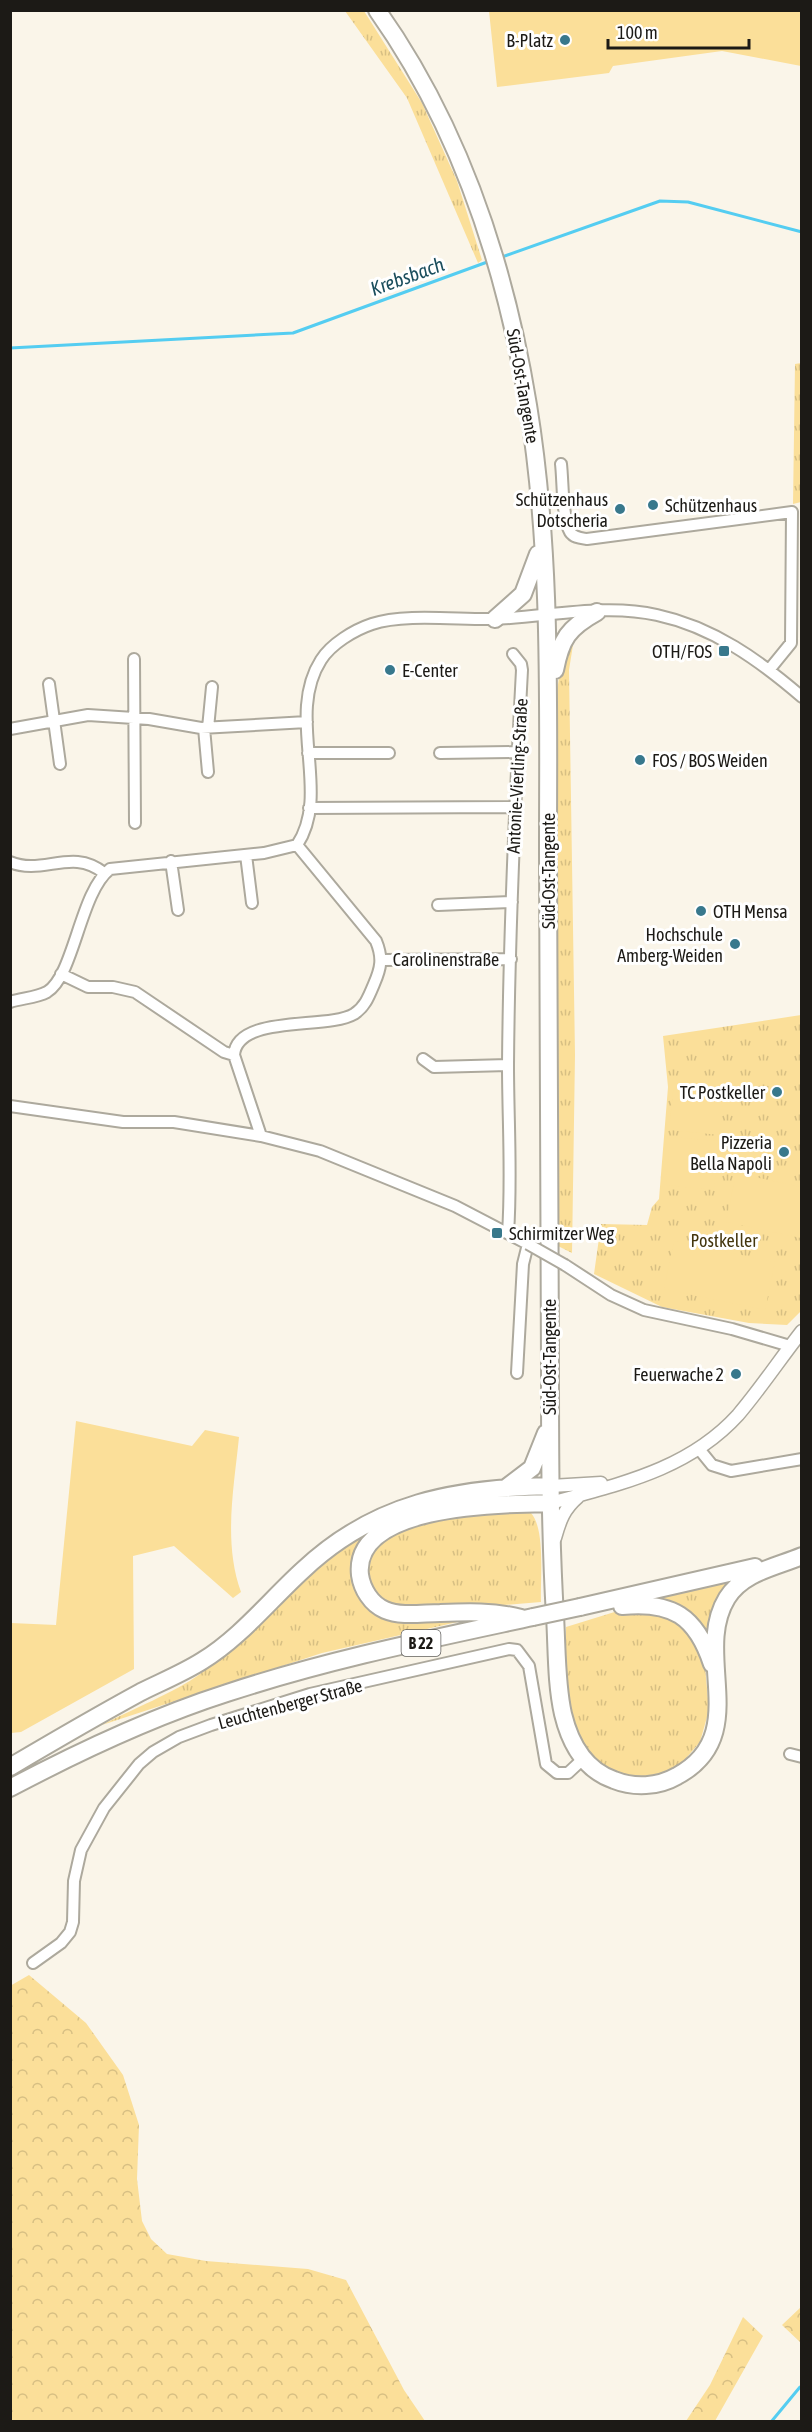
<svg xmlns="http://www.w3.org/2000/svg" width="812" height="2432" font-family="'Asap Condensed',sans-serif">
<defs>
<pattern id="grass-tufts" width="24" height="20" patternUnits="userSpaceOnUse" patternTransform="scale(1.5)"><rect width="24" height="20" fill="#fbdf99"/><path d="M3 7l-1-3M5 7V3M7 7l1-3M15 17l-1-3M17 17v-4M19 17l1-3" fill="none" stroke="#d7bf83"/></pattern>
<pattern id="forest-crowns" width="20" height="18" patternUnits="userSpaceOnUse" patternTransform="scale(1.5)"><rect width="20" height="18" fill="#fbdf99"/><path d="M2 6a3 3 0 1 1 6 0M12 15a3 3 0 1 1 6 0" fill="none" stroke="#d7bf83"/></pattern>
</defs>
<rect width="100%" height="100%" fill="#faf5e9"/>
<!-- grass -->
<path fill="url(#grass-tufts)" d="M 345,11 L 364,11 L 422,103 L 457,181 L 482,260 L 478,263 L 407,98 Z
M 801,363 L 801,502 L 793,504 L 795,364 Z
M 564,641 L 573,645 L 569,670 L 575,1055 L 572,1253 L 556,1245 L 557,692 Z
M 801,1015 L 801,1311 L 787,1325 L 749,1323 L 662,1307 L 594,1274 L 601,1224 L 647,1225 L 652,1207 L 659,1199 L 668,1087 L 663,1036 Z
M 518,1493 L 518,1498 C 472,1499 330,1507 356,1584 C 361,1599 376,1614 392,1617 C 419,1621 460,1616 488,1615 L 322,1653 L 102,1725 C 130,1710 176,1692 200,1674 C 237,1646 267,1608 302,1576 C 346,1535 403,1504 463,1496 C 481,1493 500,1494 518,1493 Z
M 451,1512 L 530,1512 C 546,1527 540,1580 541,1602 L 491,1606 L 393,1607 L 368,1588 L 365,1563 L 382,1537 Z
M 745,1573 L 710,1647 L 645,1598 Z
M 621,1610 L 659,1610 L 692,1633 L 705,1667 L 709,1710 L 700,1742 L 682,1763 L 664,1772 L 645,1777 L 624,1776 L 604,1769 L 578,1742 L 565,1694 L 566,1627 Z"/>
<!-- forest -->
<path fill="url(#forest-crowns)" d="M 29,1975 L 86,2023 L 123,2075 L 139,2125 L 137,2179 L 142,2221 L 151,2239 L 167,2254 L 206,2261 L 308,2269 L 346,2280 L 404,2390 L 425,2421 L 11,2421 L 10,1986 Z
M 801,2307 L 801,2343 L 782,2325 Z
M 743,2317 L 763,2336 L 715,2421 L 686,2421 L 710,2385 Z"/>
<!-- garden -->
<path fill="#fbdf99" d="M 489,11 L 801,11 L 801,66 L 722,51 L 613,66 L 609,73 L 497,87 Z
M 674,1083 L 724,1088 L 720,1135 L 669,1130 Z
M 670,1137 L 719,1141 L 714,1190 L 666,1185 Z
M 736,1173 L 801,1187 L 801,1238 L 726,1222 Z
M 674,1241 L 775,1262 L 765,1310 L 664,1289 Z
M 76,1421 L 192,1446 L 205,1430 L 239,1437 C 234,1488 223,1542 241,1592 L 233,1598 L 174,1546 L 133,1556 L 134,1669 L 21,1732 L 11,1733 L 11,1623 L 56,1625 Z"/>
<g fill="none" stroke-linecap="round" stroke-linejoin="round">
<!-- stream -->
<path stroke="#54cdf1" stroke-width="3" d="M 499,258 L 660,201 L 688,202 L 802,232
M 10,348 L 293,333 L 490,261
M 771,2422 L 800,2387"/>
<!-- minor casing -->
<g stroke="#ada99d" stroke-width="14">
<path id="minor" d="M 561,464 C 563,480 562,519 570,532 C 574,538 581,538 587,539 L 792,512 L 791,643 L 769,670
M 134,659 L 135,823
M 49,684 L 60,764
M 204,728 L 208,772
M 208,728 L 212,687
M 10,729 L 88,715 L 149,719 L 201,728 L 307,722
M 308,753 L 389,753
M 440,753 L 518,752
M 309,808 L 515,807
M 246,855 L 252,903
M 171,861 L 178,910
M 10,862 C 43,876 72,847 104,873
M 438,905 L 512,902
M 382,960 L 511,959
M 61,974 L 88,987 L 113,987 L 135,992 L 224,1052 L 234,1055 L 261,1136
M 10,1002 C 22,998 36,998 47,992 C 74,976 80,892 110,869 L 264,853 L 297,845 C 332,793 285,716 321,660 C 331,644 354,630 372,624 C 404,613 459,620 494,619 C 547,617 605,603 657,615 C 713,627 759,660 802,697
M 234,1055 C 237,1014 327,1030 354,1014 C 365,1007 369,996 374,984 C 381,968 383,958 376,941 L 297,845
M 423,1059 L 434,1067 L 508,1065
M 10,1106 L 123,1122 L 174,1122 L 261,1136 L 320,1151 L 455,1206 L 528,1244 L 523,1264 L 517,1373
M 508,1233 C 512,1177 508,1121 508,1065 C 509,934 515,802 522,670 L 521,664 L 513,654
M 565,1265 L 611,1295 L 644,1310 L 732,1329 L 790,1346
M 699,1449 L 712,1465 L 731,1471 L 802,1459
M 790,1754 L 802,1757
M 33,1963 L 61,1943 L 70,1932 L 73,1922 L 74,1881 L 81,1850 L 104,1808 L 139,1764 L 153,1752 L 179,1737 L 211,1725 L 310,1694 L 509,1649 L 517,1650 L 529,1666 L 546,1764 L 557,1773 L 568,1773 L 583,1759"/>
</g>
<!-- tertiary casing -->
<g stroke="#ada99d" stroke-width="15">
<path id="tertiary" d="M 551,1486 L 601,1483
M 551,1503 C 619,1484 688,1470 738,1415 C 761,1388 780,1359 802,1331
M 555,1538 C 560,1520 564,1509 578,1497"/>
</g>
<!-- primary casing -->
<g stroke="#ada99d" stroke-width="20">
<path id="primary" d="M 377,10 C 460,127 505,264 528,405 C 552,552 548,703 548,852 C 548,1023 549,1194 550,1365 C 550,1449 550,1532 555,1616 C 557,1648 556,1683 563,1714 C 570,1743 585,1770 614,1780 C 634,1788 658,1787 677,1776 C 753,1735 692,1655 727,1598 C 743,1572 776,1567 802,1556
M 495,619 L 523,594 L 538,554
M 555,670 C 561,639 568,628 597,612
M 507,1487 L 532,1468 L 546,1433
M 622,1606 C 672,1601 696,1616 712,1664
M 580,1607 L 755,1567
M 521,1618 C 494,1611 467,1612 440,1613 C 423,1613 401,1617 385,1610 C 371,1604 362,1589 360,1575 C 352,1503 507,1504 551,1503
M 10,1767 C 54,1741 97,1716 141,1692 C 161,1682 183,1673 202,1661 C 240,1638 270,1600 303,1570 C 375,1502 456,1488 551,1486
M 10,1788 C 80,1751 152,1717 227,1693 C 327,1660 431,1639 533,1617"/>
</g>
<!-- minor -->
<use href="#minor" stroke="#fff" stroke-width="10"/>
<!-- tertiary -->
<use href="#tertiary" stroke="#fff" stroke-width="12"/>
<!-- primary -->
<use href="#primary" stroke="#fff" stroke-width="16"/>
<!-- minor-bridge casing -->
<g stroke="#ada99d" stroke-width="14" stroke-linecap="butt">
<path id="minor-bridge" d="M 528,1244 L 565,1265"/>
</g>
<!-- primary-bridge casing -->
<g stroke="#ada99d" stroke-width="20" stroke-linecap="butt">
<path id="primary-bridge" d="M 533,1617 L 580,1607"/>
</g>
<!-- minor-bridge -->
<use href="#minor-bridge" stroke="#fff" stroke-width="10"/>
<!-- primary-bridge -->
<use href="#primary-bridge" stroke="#fff" stroke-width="16"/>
</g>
<!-- markers -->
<g fill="#38788c" stroke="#fff" stroke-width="2">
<circle cx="565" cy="40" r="6"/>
<circle cx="653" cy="505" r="6"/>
<circle cx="620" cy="509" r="6"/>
<rect x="718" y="645" width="12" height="12" rx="3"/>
<circle cx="390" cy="670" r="6"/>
<circle cx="640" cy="760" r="6"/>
<circle cx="701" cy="911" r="6"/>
<circle cx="735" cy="944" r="6"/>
<circle cx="777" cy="1092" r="6"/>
<circle cx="784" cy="1152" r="6"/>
<rect x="491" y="1227" width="12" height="12" rx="3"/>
<circle cx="736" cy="1374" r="6"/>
</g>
<g text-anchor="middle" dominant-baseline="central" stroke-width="6" stroke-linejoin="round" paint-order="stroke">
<!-- shield labels -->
<rect fill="#fff" stroke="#605f5c" stroke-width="1.5" x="401.5" y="1630" width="39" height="26" rx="4.5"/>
<g font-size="16" font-weight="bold" fill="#1c1a16">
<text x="421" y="1643">B 22</text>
</g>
<!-- poi labels -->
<g font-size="18" fill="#1c1a16" stroke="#fff" text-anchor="end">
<text x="553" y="40">B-Platz</text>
<text x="608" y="499">Schützenhaus<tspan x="608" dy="21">Dotscheria</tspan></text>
<text x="665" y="505" text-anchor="start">Schützenhaus</text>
<text x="712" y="651">OTH/FOS</text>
<text x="402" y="670" text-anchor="start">E-Center</text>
<text x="652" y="760" text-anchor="start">FOS / BOS Weiden</text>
<text x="713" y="911" text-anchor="start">OTH Mensa</text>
<text x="723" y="934">Hochschule<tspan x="723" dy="21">Amberg-Weiden</tspan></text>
<text x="765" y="1092">TC Postkeller</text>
<text x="772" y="1142">Pizzeria<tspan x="772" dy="21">Bella Napoli</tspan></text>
<text x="509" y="1233" text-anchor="start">Schirmitzer Weg</text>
<text x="724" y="1374">Feuerwache 2</text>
</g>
<!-- street labels -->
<g font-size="18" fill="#1c1a16" stroke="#fff">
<text transform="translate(523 386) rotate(80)">Süd-Ost-Tangente</text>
<text transform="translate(517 776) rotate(-87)">Antonie-Vierling-Straße</text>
<text transform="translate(548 871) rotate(-90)">Süd-Ost-Tangente</text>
<text x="446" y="959">Carolinenstraße</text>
<text transform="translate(549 1357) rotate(-90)">Süd-Ost-Tangente</text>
<text transform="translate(290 1704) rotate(-15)">Leuchtenberger Straße</text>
</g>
<!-- park labels -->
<g font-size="18" fill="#43350d" stroke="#fff">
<text x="724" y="1240">Postkeller</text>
</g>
<!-- water labels -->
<g font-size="20" font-style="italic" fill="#1b4e5d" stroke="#fff">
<text transform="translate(407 276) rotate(-20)">Krebsbach</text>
</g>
</g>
<!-- border -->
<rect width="812" height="2432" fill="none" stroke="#1c1a16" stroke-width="24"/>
<!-- scale -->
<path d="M608 39v9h141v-9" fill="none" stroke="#1c1a16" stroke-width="3"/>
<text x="617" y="39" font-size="18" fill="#1c1a16" stroke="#ffffff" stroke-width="4.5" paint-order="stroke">100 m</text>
</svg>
